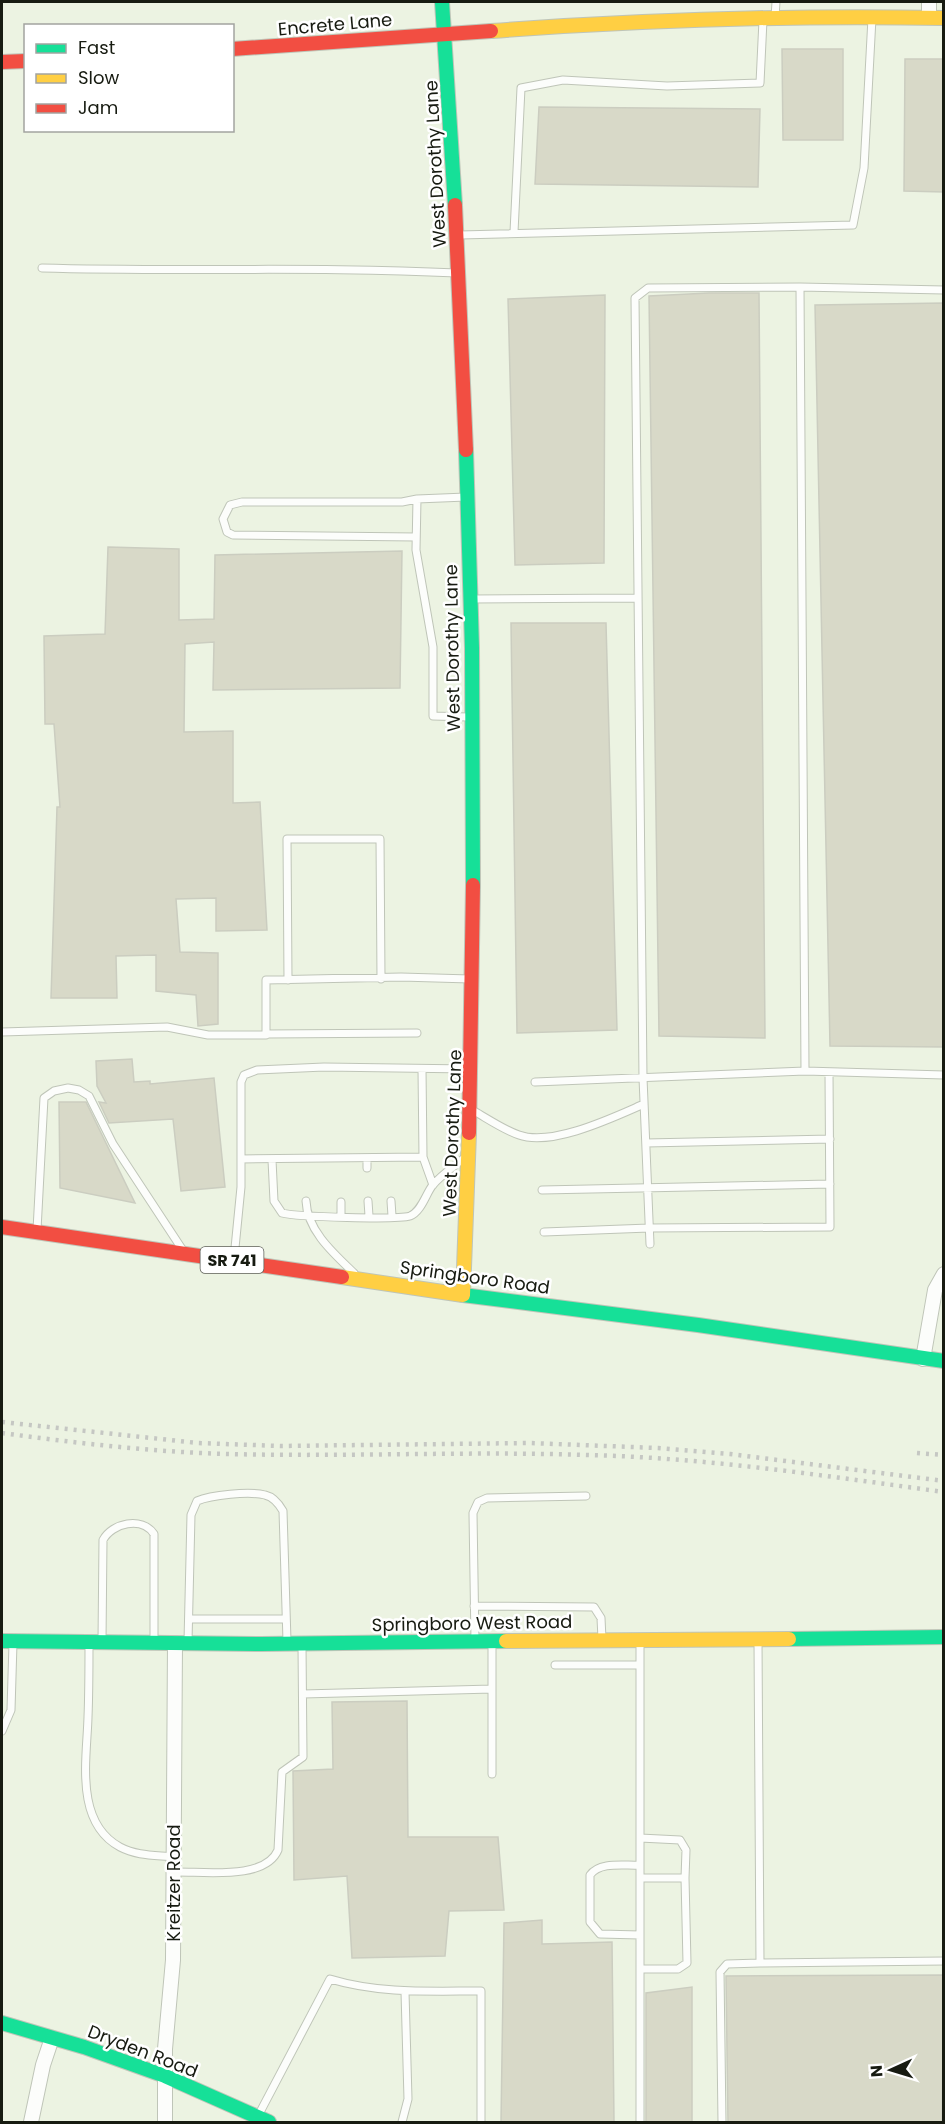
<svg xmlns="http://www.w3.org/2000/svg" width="945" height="2124" font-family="Poppins,sans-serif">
<rect width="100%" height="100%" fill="#ecf3e2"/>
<!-- building -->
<path fill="#d8d9c8" stroke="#cbcdc0" stroke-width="1.5" d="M 782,49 L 843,49 L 843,140 L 783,140 Z
M 905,59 L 944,59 L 944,192 L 904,191 Z
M 539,107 L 760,109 L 758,187 L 535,184 Z
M 709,293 L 759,293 L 765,1038 L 659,1036 L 649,296 Z
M 605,295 L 604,563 L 515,565 L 508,299 Z
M 944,303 L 944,1047 L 830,1046 L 815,305 Z
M 108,547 L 179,549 L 179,620 L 214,619 L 215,555 L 402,551 L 400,688 L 213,690 L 214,642 L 185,644 L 184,732 L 233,731 L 233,803 L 260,802 L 267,930 L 216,931 L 216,898 L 176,899 L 180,952 L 218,953 L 218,1024 L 198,1026 L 196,995 L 156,991 L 156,955 L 116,956 L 117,998 L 51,998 L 57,807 L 60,807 L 54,724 L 45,724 L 44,636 L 105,634 Z
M 511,623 L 606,623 L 617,1030 L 517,1033 Z
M 132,1059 L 134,1082 L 150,1081 L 150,1084 L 214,1078 L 225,1187 L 181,1191 L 173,1119 L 109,1123 L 99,1102 L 106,1103 L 97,1086 L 96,1061 Z
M 59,1102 L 86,1102 L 135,1203 L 60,1188 Z
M 407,1701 L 408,1837 L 498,1837 L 504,1910 L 449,1911 L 445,1956 L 352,1958 L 347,1876 L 294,1880 L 293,1771 L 333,1769 L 332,1702 Z
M 542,1920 L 542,1944 L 612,1942 L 614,2122 L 501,2122 L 504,1923 Z
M 944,1975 L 942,2122 L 728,2122 L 726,1976 Z
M 692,1987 L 692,2122 L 646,2122 L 646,1993 Z"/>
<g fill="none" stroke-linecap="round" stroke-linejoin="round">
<!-- lane casing -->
<g stroke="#bfc5b8" stroke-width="9">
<path id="lane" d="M 775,17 L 776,2
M 514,232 L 521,88 L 563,80 L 667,86 L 760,83 L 763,20
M 460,235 L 853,225 L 864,168 L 872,18
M 42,268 C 181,272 319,266 457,273
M 466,497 L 417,499 L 416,550 L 433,647 L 433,716 L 468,717
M 416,537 L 233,535 L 227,532 L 223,519 L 230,505 L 242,502 L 402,502 L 417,499
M 472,599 L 638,598
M 288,980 L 287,839 L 380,839 L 381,979
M 2,1032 L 167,1027 L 208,1035 L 266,1035 L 266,980 L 401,977 L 470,979
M 266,1034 L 417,1033
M 422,1069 L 423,1157
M 805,1071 L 800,287 L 944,290
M 535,1082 L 805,1071 L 944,1075
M 474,1111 C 488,1119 504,1130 519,1135 C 552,1147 614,1117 644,1104
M 646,1143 L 830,1139
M 367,1158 L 367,1168
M 241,1159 L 423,1157 L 433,1185
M 272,1160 L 274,1201 L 282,1213 C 298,1217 397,1220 410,1216 C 421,1212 426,1194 432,1186 C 440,1176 453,1167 463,1159
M 542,1190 L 830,1184
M 306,1201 C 307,1230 333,1253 354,1273
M 368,1201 L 369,1216
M 391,1201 L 392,1216
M 341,1217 L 341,1202
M 37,1230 L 44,1098 L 54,1091 L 68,1088 L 79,1090 L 89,1096 L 113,1144 L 182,1249
M 544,1232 L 649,1228 L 830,1227 L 829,1072
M 650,1244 L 643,1078 L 635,298 L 648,288 L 800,287
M 234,1258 L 241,1187 L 241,1082 L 244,1075 L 257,1070 L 324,1067 L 469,1069
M 474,1606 L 594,1607 L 601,1618 L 602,1639
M 189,1619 L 286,1619
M 102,1641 L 103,1540 C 112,1523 142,1516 154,1534 L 154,1641
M 475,1641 L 473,1513 L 478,1502 L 487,1498 L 586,1496
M 188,1642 L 191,1515 L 197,1501 C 211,1495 249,1491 265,1495 C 274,1497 279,1504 283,1511 L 287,1641
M 640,1642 L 640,2122
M 89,1643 C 89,1668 89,1692 88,1717 C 87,1758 74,1822 120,1847 C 137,1856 155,1855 174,1857
M 555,1665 L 640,1665
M 303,1694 L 492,1689
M 2,1731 L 11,1710 L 13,1643
M 492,1774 L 492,1644
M 640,1838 L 680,1840 L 686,1850 L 685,1878
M 173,1872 C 202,1871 265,1881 278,1850 L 282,1772 L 303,1757 L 302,1645
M 640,1935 L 600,1934 L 590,1922 L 590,1875 C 600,1861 625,1866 640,1865
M 760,1963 L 944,1961
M 640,1969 L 678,1969 L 687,1963 L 685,1878 L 640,1878
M 258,2116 L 330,1979 C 380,1994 430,1991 481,1991 L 481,2122
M 402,2122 L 408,2099 L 405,1992
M 722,2122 L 720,1972 L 727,1964 L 760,1963 L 758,1641"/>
</g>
<!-- street casing -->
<g stroke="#bfc5b8" stroke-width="16">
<path id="street" d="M 929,2 L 929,17
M 923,1359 L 935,1290 L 944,1274
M 31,2122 L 43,2065 L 52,2038
M 165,2122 L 165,2049 L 173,1960 L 175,1643"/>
</g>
<!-- fast casing -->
<g stroke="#bfc5b8" stroke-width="16">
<path id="fast" d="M 442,2 L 455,205
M 466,450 L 472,648 L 473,885
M 463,1295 L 698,1325 L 944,1361
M 789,1639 L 944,1637
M 2,1641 L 261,1644 L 506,1641
M 2,2023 L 84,2047 L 165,2076 L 269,2122"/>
</g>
<!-- slow casing -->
<g stroke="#bfc5b8" stroke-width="16">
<path id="slow" d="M 491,31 C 642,20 793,15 944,18
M 342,1277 L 463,1295 L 469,1133
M 506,1641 L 789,1639"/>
</g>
<!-- jam casing -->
<g stroke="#bfc5b8" stroke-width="16">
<path id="jam" d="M 232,49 L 491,31
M 2,62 L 26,61
M 455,205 L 466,450
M 469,1133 L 473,885
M 2,1227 L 342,1277"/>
</g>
<!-- lane -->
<use href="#lane" stroke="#fcfdfb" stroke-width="7"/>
<!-- street -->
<use href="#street" stroke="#fcfdfb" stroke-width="14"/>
<!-- fast -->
<use href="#fast" stroke="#16e098" stroke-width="14"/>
<!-- slow -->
<use href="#slow" stroke="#ffcf43" stroke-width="14"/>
<!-- jam -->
<use href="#jam" stroke="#f24e42" stroke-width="14"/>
<!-- rail -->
<path stroke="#c5c7c3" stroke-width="4.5" stroke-dasharray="3 6" stroke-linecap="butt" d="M 2,1422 L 198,1443 L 280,1446 L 530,1443 L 658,1448 L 730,1454 L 944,1481
M 2,1433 C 76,1443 153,1452 228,1454 C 349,1457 469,1451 589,1455 C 709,1458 826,1476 944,1492
M 917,1453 L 944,1455"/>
</g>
<g text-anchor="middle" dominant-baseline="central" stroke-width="5" stroke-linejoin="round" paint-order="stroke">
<!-- shield labels -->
<rect fill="#fff" stroke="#5d5f58" stroke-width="1.5" x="200.5" y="1247" width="63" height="26" rx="4.5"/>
<g font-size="16" font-weight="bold" fill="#171b11">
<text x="232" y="1260">SR 741</text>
</g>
<!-- street labels -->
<g font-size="18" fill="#171b11" stroke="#fff">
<text transform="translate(335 24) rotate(-5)">Encrete Lane</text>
<text transform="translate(435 164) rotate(-93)">West Dorothy Lane</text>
<text transform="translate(452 648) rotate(-91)">West Dorothy Lane</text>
<text transform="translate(452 1133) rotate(-88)">West Dorothy Lane</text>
<text transform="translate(475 1277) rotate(8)">Springboro Road</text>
<text transform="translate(472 1623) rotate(-1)">Springboro West Road</text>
<text transform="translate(173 1883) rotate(-90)">Kreitzer Road</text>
<text transform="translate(143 2051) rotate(21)">Dryden Road</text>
</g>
</g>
<!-- border -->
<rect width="945" height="2124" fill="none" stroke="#171b11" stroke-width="6"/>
<!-- legend -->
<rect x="24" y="24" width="210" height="108" fill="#ffffff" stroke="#a2a4a0" stroke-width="1.5"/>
<rect x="36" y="44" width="30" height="9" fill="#16e098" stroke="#a2a4a0" stroke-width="1.5"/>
<text x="78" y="54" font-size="18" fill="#171b11">Fast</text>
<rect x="36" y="74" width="30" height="9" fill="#ffcf43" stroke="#a2a4a0" stroke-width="1.5"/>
<text x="78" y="84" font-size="18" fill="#171b11">Slow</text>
<rect x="36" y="104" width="30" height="9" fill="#f24e42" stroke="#a2a4a0" stroke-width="1.5"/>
<text x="78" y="114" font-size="18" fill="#171b11">Jam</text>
<!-- north arrow -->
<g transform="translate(891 2070) rotate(266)" stroke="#ffffff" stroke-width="4.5" paint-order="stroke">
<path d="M0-4.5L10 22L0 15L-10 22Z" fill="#171b11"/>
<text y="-9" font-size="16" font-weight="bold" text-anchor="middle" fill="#171b11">N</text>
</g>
</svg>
